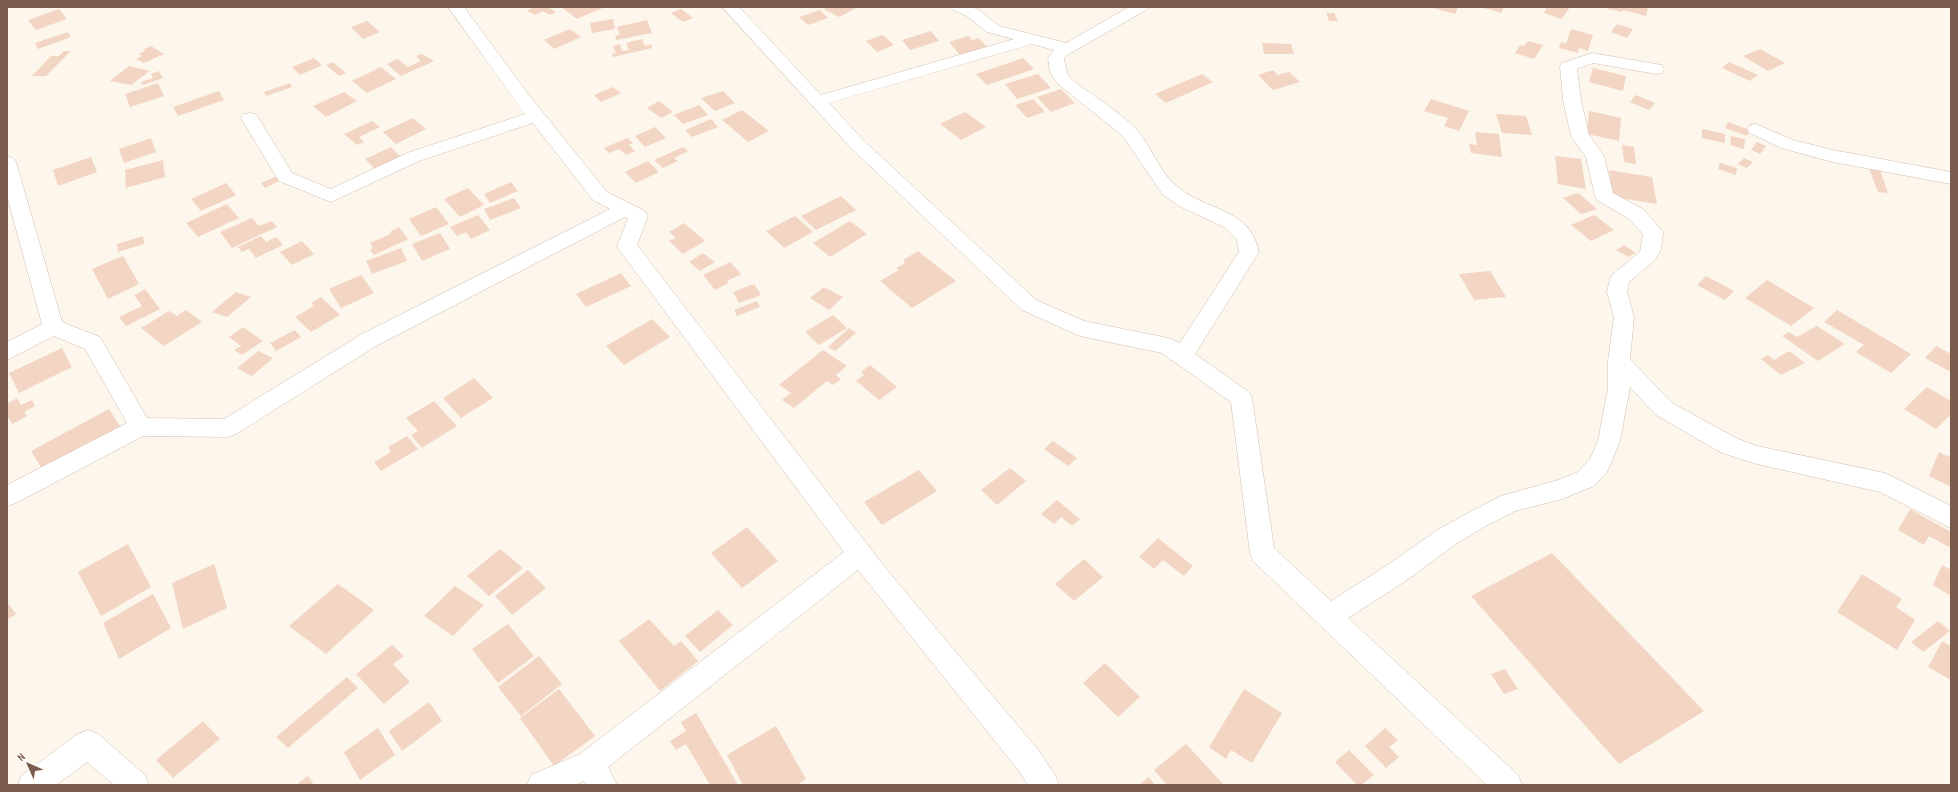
<svg xmlns="http://www.w3.org/2000/svg" width="1958" height="792" font-family="'Sofia Sans Condensed',sans-serif">
<rect width="100%" height="100%" fill="#fdf6ec"/>
<!-- building -->
<path fill="#f3d5c3" d="M 534,7 L 548,7 L 556,12 L 550,15 L 543,11 L 535,15 L 527,11 Z
M 561,7 L 605,7 L 577,19 Z
M 828,7 L 858,7 L 839,17 L 824,9 Z
M 1429,7 L 1458,7 L 1455,14 Z
M 1481,7 L 1504,7 L 1501,13 Z
M 1547,7 L 1550,9 L 1551,7 L 1570,7 L 1562,19 L 1544,13 Z
M 1609,7 L 1648,7 L 1646,16 L 1623,10 L 1622,12 L 1608,9 Z
M 59,9 L 67,19 L 36,30 L 28,20 Z
M 681,9 L 693,18 L 683,22 L 671,13 Z
M 820,10 L 828,18 L 808,25 L 799,17 Z
M 1326,13 L 1334,13 L 1338,21 L 1329,21 Z
M 613,19 L 615,29 L 592,33 L 590,23 Z
M 647,20 L 652,33 L 616,40 L 615,36 L 620,35 L 617,27 Z
M 367,21 L 380,32 L 363,39 L 351,27 Z
M 1617,24 L 1633,29 L 1627,38 L 1611,32 Z
M 570,29 L 581,37 L 554,49 L 544,40 Z
M 1571,29 L 1593,35 L 1588,51 L 1579,48 L 1578,53 L 1559,48 L 1561,42 L 1566,44 Z
M 931,31 L 939,41 L 910,50 L 902,40 Z
M 68,32 L 71,37 L 38,49 L 35,43 Z
M 883,35 L 894,45 L 877,52 L 866,41 Z
M 969,36 L 972,40 L 979,38 L 987,47 L 960,55 L 949,42 Z
M 642,39 L 645,46 L 651,44 L 652,48 L 613,57 L 612,54 L 616,53 L 613,46 L 620,44 L 622,51 L 629,50 L 626,43 Z
M 1528,41 L 1543,45 L 1534,59 L 1515,53 L 1520,45 L 1524,46 Z
M 1262,43 L 1291,44 L 1294,54 L 1264,54 Z
M 151,46 L 164,54 L 144,63 L 136,59 L 142,56 L 139,54 L 145,51 L 143,50 Z
M 1760,49 L 1785,63 L 1768,71 L 1743,56 Z
M 64,51 L 71,51 L 46,76 L 32,76 L 51,56 L 59,56 Z
M 422,54 L 434,61 L 401,76 L 387,64 L 398,59 L 408,67 L 421,61 L 416,56 Z
M 314,58 L 322,65 L 300,75 L 292,67 Z
M 1023,58 L 1034,69 L 987,85 L 976,74 Z
M 333,62 L 346,73 L 339,76 L 326,65 Z
M 1729,62 L 1758,75 L 1750,81 L 1722,68 Z
M 129,66 L 150,71 L 131,85 L 110,81 Z
M 381,67 L 396,79 L 367,93 L 352,81 Z
M 1593,68 L 1626,76 L 1623,91 L 1589,82 Z
M 1273,70 L 1278,75 L 1289,72 L 1300,82 L 1273,90 L 1258,75 Z
M 159,71 L 163,78 L 143,85 L 141,82 L 153,78 L 151,74 Z
M 1038,74 L 1051,88 L 1017,99 L 1005,84 Z
M 1202,74 L 1213,82 L 1166,103 L 1155,94 Z
M 158,83 L 164,96 L 130,107 L 125,94 Z
M 290,83 L 292,87 L 266,96 L 264,92 Z
M 613,87 L 621,93 L 601,102 L 594,95 Z
M 1061,89 L 1075,103 L 1051,112 L 1037,97 Z
M 219,91 L 224,100 L 178,116 L 173,107 Z
M 723,91 L 735,103 L 715,111 L 701,98 Z
M 344,92 L 357,101 L 326,117 L 313,106 Z
M 1636,95 L 1655,103 L 1649,110 L 1630,102 Z
M 1033,99 L 1045,112 L 1027,118 L 1015,105 Z
M 1431,99 L 1469,111 L 1459,131 L 1444,126 L 1448,118 L 1424,111 Z
M 659,101 L 673,112 L 661,118 L 647,108 Z
M 699,105 L 708,115 L 683,124 L 674,115 Z
M 742,110 L 769,131 L 748,142 L 722,120 Z
M 1589,111 L 1621,118 L 1619,141 L 1587,134 Z
M 965,112 L 986,127 L 961,140 L 940,124 Z
M 1496,114 L 1526,116 L 1532,135 L 1502,133 Z
M 413,118 L 426,129 L 396,144 L 383,132 Z
M 711,119 L 718,127 L 692,137 L 685,130 Z
M 372,121 L 380,127 L 359,137 L 364,142 L 357,145 L 344,134 Z
M 1728,122 L 1750,130 L 1747,136 L 1725,128 Z
M 655,127 L 666,138 L 645,147 L 635,136 Z
M 1702,129 L 1725,134 L 1725,143 L 1702,138 Z
M 1475,132 L 1499,134 L 1502,157 L 1471,153 L 1469,144 L 1477,145 Z
M 1731,136 L 1745,139 L 1744,149 L 1730,145 Z
M 151,138 L 156,152 L 124,163 L 119,149 Z
M 627,138 L 633,143 L 629,145 L 635,151 L 626,155 L 619,149 L 609,153 L 604,148 Z
M 1757,142 L 1766,146 L 1760,154 L 1751,150 Z
M 1622,145 L 1634,147 L 1636,164 L 1624,162 Z
M 391,147 L 402,158 L 376,170 L 365,159 Z
M 683,147 L 688,151 L 674,158 L 678,161 L 663,168 L 654,160 Z
M 1555,156 L 1581,159 L 1586,189 L 1558,184 Z
M 91,157 L 97,172 L 58,186 L 53,170 Z
M 1744,158 L 1753,162 L 1747,168 L 1738,164 Z
M 163,160 L 165,177 L 126,188 L 125,170 Z
M 648,161 L 659,172 L 636,183 L 625,172 Z
M 1720,163 L 1737,168 L 1736,175 L 1718,169 Z
M 1869,168 L 1880,170 L 1888,193 L 1878,192 Z
M 1609,170 L 1652,177 L 1657,204 L 1613,197 Z
M 277,176 L 281,180 L 265,188 L 261,183 Z
M 511,182 L 518,191 L 490,203 L 484,194 Z
M 226,183 L 236,195 L 201,211 L 191,199 Z
M 468,188 L 484,205 L 460,217 L 444,199 Z
M 1578,193 L 1597,209 L 1581,214 L 1563,198 Z
M 841,196 L 856,210 L 816,230 L 801,216 Z
M 514,198 L 521,208 L 490,220 L 484,209 Z
M 227,204 L 239,218 L 198,237 L 186,223 Z
M 436,207 L 449,224 L 421,236 L 409,219 Z
M 478,215 L 490,230 L 471,239 L 466,232 L 457,236 L 450,227 Z
M 1594,215 L 1614,230 L 1591,241 L 1571,225 Z
M 795,216 L 813,232 L 784,248 L 766,231 Z
M 252,218 L 259,226 L 272,221 L 277,227 L 232,248 L 220,232 Z
M 850,221 L 867,234 L 830,257 L 813,243 Z
M 684,223 L 705,241 L 683,254 L 669,241 L 676,238 L 669,232 Z
M 399,227 L 408,239 L 374,255 L 370,250 L 373,248 L 370,243 L 391,234 L 390,232 Z
M 440,233 L 450,249 L 422,261 L 412,244 Z
M 143,236 L 144,244 L 118,252 L 117,244 Z
M 261,236 L 266,242 L 276,237 L 283,245 L 256,258 L 249,249 L 242,252 L 238,247 Z
M 302,241 L 314,254 L 292,265 L 280,252 Z
M 1624,245 L 1636,253 L 1628,257 L 1616,250 Z
M 401,248 L 407,261 L 372,274 L 366,261 Z
M 918,251 L 956,281 L 912,308 L 880,281 L 899,270 L 896,268 L 905,263 L 903,260 Z
M 703,253 L 715,262 L 700,271 L 689,262 Z
M 123,256 L 139,284 L 108,299 L 92,269 Z
M 730,262 L 741,274 L 727,281 L 729,283 L 715,290 L 703,275 Z
M 1490,271 L 1506,297 L 1474,300 L 1459,274 Z
M 621,273 L 631,286 L 586,307 L 576,294 Z
M 361,275 L 374,293 L 341,308 L 329,289 Z
M 1706,276 L 1734,291 L 1725,300 L 1697,285 Z
M 1767,280 L 1814,308 L 1791,326 L 1745,298 Z
M 754,284 L 761,295 L 739,303 L 733,292 Z
M 824,287 L 843,297 L 829,310 L 810,298 Z
M 145,289 L 160,309 L 126,326 L 119,317 L 142,306 L 134,295 Z
M 236,292 L 251,297 L 227,317 L 212,312 Z
M 321,297 L 340,315 L 311,332 L 295,317 L 314,306 L 311,303 Z
M 757,301 L 760,307 L 737,316 L 734,310 Z
M 186,310 L 202,322 L 164,346 L 141,328 L 169,311 L 177,316 Z
M 1837,310 L 1911,354 L 1891,373 L 1856,352 L 1864,345 L 1824,322 Z
M 833,315 L 847,328 L 819,345 L 805,332 Z
M 652,319 L 670,337 L 624,365 L 606,346 Z
M 1817,326 L 1845,344 L 1818,361 L 1782,336 L 1789,332 L 1797,337 Z
M 243,327 L 263,341 L 242,355 L 234,350 L 241,346 L 229,337 Z
M 849,328 L 856,333 L 835,351 L 828,347 Z
M 295,330 L 301,337 L 276,351 L 270,343 Z
M 1936,346 L 1951,354 L 1951,372 L 1925,358 Z
M 62,348 L 72,367 L 19,393 L 9,373 Z
M 823,350 L 847,366 L 836,375 L 841,379 L 833,385 L 827,381 L 794,408 L 782,400 L 791,393 L 779,385 Z
M 258,351 L 273,358 L 252,376 L 237,368 Z
M 1789,351 L 1805,363 L 1781,375 L 1761,359 L 1768,355 L 1774,360 Z
M 870,365 L 897,387 L 879,400 L 856,381 L 864,375 L 861,372 Z
M 474,378 L 493,398 L 461,418 L 443,398 Z
M 1927,387 L 1951,401 L 1951,414 L 1936,429 L 1904,409 Z
M 17,398 L 21,405 L 32,400 L 35,406 L 24,412 L 27,416 L 12,424 L 7,415 L 7,404 Z
M 434,401 L 457,426 L 422,448 L 411,435 L 418,431 L 406,418 Z
M 109,409 L 120,426 L 42,469 L 31,451 Z
M 407,436 L 418,449 L 381,471 L 374,462 L 391,452 L 388,447 Z
M 1053,441 L 1077,458 L 1068,466 L 1044,449 Z
M 1939,452 L 1949,457 L 1951,452 L 1951,487 L 1929,476 Z
M 1010,468 L 1026,481 L 997,505 L 981,490 Z
M 919,470 L 937,491 L 882,525 L 864,502 Z
M 1057,500 L 1080,519 L 1072,526 L 1061,517 L 1054,524 L 1041,514 Z
M 1910,509 L 1951,532 L 1951,548 L 1929,536 L 1924,545 L 1898,530 Z
M 747,527 L 778,561 L 742,588 L 711,553 Z
M 1158,538 L 1193,566 L 1184,576 L 1163,560 L 1154,569 L 1139,557 Z
M 128,544 L 151,587 L 101,616 L 78,572 Z
M 500,549 L 523,568 L 489,596 L 467,576 Z
M 1552,553 L 1704,711 L 1619,764 L 1471,596 Z
M 1084,559 L 1103,577 L 1074,601 L 1055,584 Z
M 214,564 L 227,608 L 183,629 L 172,583 Z
M 1942,565 L 1951,570 L 1951,596 L 1933,585 Z
M 528,570 L 546,588 L 512,615 L 495,596 Z
M 1862,574 L 1902,599 L 1896,607 L 1915,620 L 1897,650 L 1837,612 Z
M 338,584 L 374,610 L 326,654 L 289,626 Z
M 455,586 L 484,605 L 453,636 L 424,616 Z
M 153,594 L 171,628 L 119,659 L 103,623 Z
M 7,602 L 16,614 L 7,620 Z
M 718,610 L 733,625 L 700,652 L 685,636 Z
M 649,619 L 674,646 L 681,641 L 698,661 L 660,691 L 619,641 Z
M 1938,621 L 1950,631 L 1923,652 L 1911,642 Z
M 508,624 L 534,656 L 498,683 L 472,649 Z
M 1942,641 L 1951,646 L 1951,680 L 1928,667 Z
M 392,645 L 404,656 L 393,664 L 410,682 L 384,704 L 356,674 Z
M 539,656 L 562,684 L 521,716 L 498,687 Z
M 1105,663 L 1140,697 L 1118,717 L 1083,683 Z
M 1505,669 L 1518,689 L 1504,694 L 1491,674 Z
M 347,677 L 358,688 L 288,748 L 276,737 Z
M 559,689 L 595,736 L 554,766 L 520,718 Z
M 1244,689 L 1282,713 L 1252,763 L 1231,750 L 1226,759 L 1209,747 Z
M 429,702 L 442,721 L 402,751 L 389,731 Z
M 696,713 L 738,785 L 710,785 L 686,744 L 676,750 L 670,741 L 686,731 L 681,722 Z
M 203,721 L 220,739 L 173,778 L 156,760 Z
M 776,726 L 806,779 L 797,785 L 743,785 L 727,755 Z
M 378,728 L 395,755 L 360,780 L 344,752 Z
M 1385,728 L 1398,740 L 1389,747 L 1399,757 L 1386,768 L 1365,746 Z
M 1186,744 L 1224,785 L 1167,785 L 1154,770 Z
M 1349,750 L 1374,775 L 1361,785 L 1357,785 L 1335,762 Z
M 308,776 L 314,785 L 296,785 Z
M 1149,777 L 1155,785 L 1139,785 Z"/>
<g fill="none" stroke-linecap="round" stroke-linejoin="round">
<!-- street casing -->
<g stroke="#d1beb0" stroke-width="1">
<path id="street" d="M 448,7 L 464,7 L 528,94 L 607,192 L 645,211 L 648,216 L 637,245 L 887,570 L 1039,751 L 1055,775 L 1059,785 L 1028,785 L 1019,771 L 858,570 L 608,767 L 617,785 L 587,785 L 584,781 L 574,785 L 527,785 L 531,775 L 580,754 L 844,552 L 620,251 L 617,246 L 628,219 L 625,217 L 376,346 L 236,434 L 228,437 L 143,436 L 16,503 L 7,506 L 7,485 L 127,423 L 85,349 L 54,336 L 7,360 L 7,342 L 42,324 L 7,196 L 7,156 L 13,158 L 16,162 L 62,322 L 100,337 L 147,418 L 224,419 L 362,334 L 610,209 L 593,200 L 533,123 L 419,161 L 331,202 L 279,181 L 241,118 L 244,114 L 250,113 L 256,114 L 292,173 L 331,189 L 407,153 L 525,114 Z
M 722,7 L 739,7 L 821,95 L 1014,39 L 987,32 L 967,16 L 953,10 L 951,7 L 972,7 L 979,10 L 999,26 L 1066,43 L 1129,7 L 1148,7 L 1146,10 L 1067,55 L 1064,58 C 1065,64 1066,71 1069,76 C 1077,86 1090,92 1100,100 C 1111,107 1121,116 1131,124 C 1151,142 1157,171 1178,187 C 1207,212 1250,207 1259,252 L 1195,354 L 1249,392 L 1252,398 L 1274,548 L 1331,601 L 1386,566 L 1439,529 L 1470,512 L 1501,496 L 1558,480 L 1578,472 L 1590,459 L 1598,441 L 1608,388 L 1608,361 L 1614,317 L 1607,292 L 1610,279 L 1613,274 L 1640,252 L 1643,234 L 1629,219 L 1597,200 L 1595,196 L 1586,157 L 1571,136 L 1563,100 L 1560,67 L 1562,63 L 1592,53 L 1662,65 L 1664,69 L 1662,73 L 1656,74 L 1593,63 L 1577,69 L 1581,100 L 1589,135 L 1604,156 L 1613,193 L 1643,209 L 1663,232 L 1661,249 L 1655,260 L 1629,282 L 1627,292 L 1634,317 L 1630,359 L 1672,403 L 1738,439 L 1757,446 L 1885,473 L 1951,506 L 1951,528 L 1880,492 L 1757,464 L 1722,453 L 1656,415 L 1630,387 L 1620,441 L 1607,472 L 1594,486 L 1562,499 L 1515,511 L 1486,526 L 1457,543 L 1404,582 L 1348,618 L 1518,775 L 1522,785 L 1487,785 L 1253,561 L 1250,553 L 1231,402 L 1162,353 L 1080,336 L 1022,310 L 851,148 ZM 1032,44 L 1054,50 L 1048,58 L 1050,72 L 1058,84 L 1123,136 L 1163,195 L 1181,207 L 1226,228 L 1237,240 L 1239,252 L 1180,343 L 1168,338 L 1084,321 L 1036,300 L 863,140 L 829,103 Z
M 1756,124 L 1793,140 L 1833,150 L 1951,172 L 1951,184 L 1833,162 L 1781,148 L 1750,133 L 1747,129 L 1750,125 Z
M 88,730 L 98,734 L 145,775 L 149,785 L 114,785 L 87,762 L 56,785 L 18,785 L 22,775 L 78,734 Z"/>
</g>
<!-- street -->
<use href="#street" fill="#fff" fill-rule="evenodd"/>
</g>
<!-- border -->
<rect width="1958" height="792" fill="none" stroke="#7a5c4d" stroke-width="16"/>
<!-- north arrow -->
<g transform="translate(28 764) rotate(315)" stroke="#fffaf3" stroke-width="3" paint-order="stroke">
<path d="M0-3L7 15L0 10L-7 15Z" fill="#7a5c4d"/>
<text y="-6" font-size="11" font-weight="bold" text-anchor="middle" fill="#7a5c4d">N</text>
</g>
</svg>
